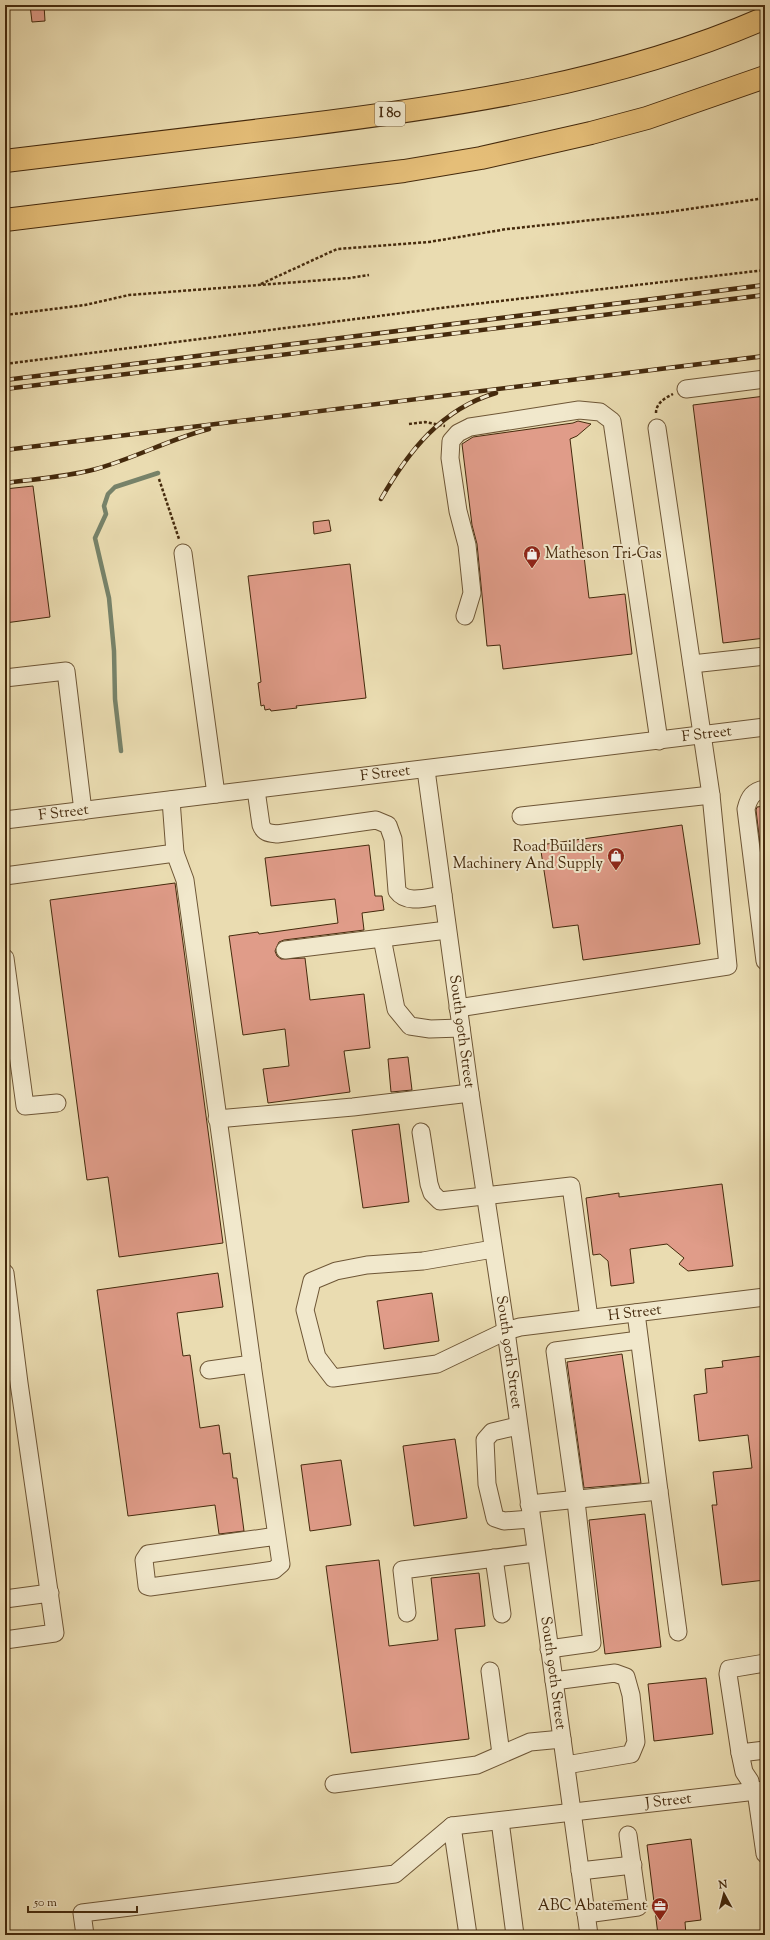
<svg xmlns="http://www.w3.org/2000/svg" width="770" height="1940" font-family="'Sorts Mill Goudy',serif">
<rect width="100%" height="100%" fill="#eadcb1"/>
<filter id="stains"><feTurbulence type="fractalNoise" baseFrequency=".005" numOctaves="4"/><feColorMatrix values="0 0 0 0 .2 0 0 0 0 .09 0 0 0 0 .02 0 0 0 .5 -.17"/></filter>
<radialGradient id="worn" r=".72"><stop offset=".6" stop-color="#630" stop-opacity="0"/><stop offset="1" stop-color="#630" stop-opacity=".3"/></radialGradient>
<g fill="none" stroke-linecap="round" stroke-linejoin="round">
<!-- stream -->
<path stroke="#778269" stroke-width="4.5" d="M 121,751 L 115,699 L 114,651 L 109,598 L 95,538 L 106,514 L 104,506 L 108,494 L 115,487 L 158,473"/>
</g>
<!-- building -->
<path fill="#e09c89" stroke="#452a0d" d="M 30,5 L 44,5 L 45,21 L 32,22 Z
M 765,396 L 765,638 L 723,643 L 693,405 Z
M 578,421 L 591,424 L 577,436 L 570,439 L 589,598 L 625,594 L 632,654 L 503,669 L 500,645 L 487,646 L 477,544 L 472,525 L 462,444 L 473,437 L 573,423 Z
M 33,486 L 50,617 L 5,623 L 5,489 Z
M 329,520 L 331,531 L 314,534 L 313,522 Z
M 350,564 L 366,698 L 296,706 L 297,708 L 271,711 L 270,709 L 265,710 L 264,705 L 261,706 L 258,683 L 261,682 L 248,576 Z
M 765,806 L 765,844 L 760,844 L 756,810 L 757,807 Z
M 682,825 L 700,944 L 583,960 L 578,925 L 553,928 L 540,845 Z
M 369,845 L 375,896 L 382,896 L 384,910 L 362,913 L 364,930 L 284,940 L 279,942 L 275,951 L 277,956 L 281,959 L 305,958 L 310,1000 L 364,994 L 370,1048 L 344,1051 L 350,1092 L 268,1103 L 263,1069 L 289,1066 L 285,1029 L 243,1035 L 229,936 L 258,932 L 259,934 L 338,923 L 335,899 L 271,906 L 265,858 Z
M 175,883 L 223,1243 L 119,1257 L 108,1177 L 87,1180 L 50,900 Z
M 408,1057 L 412,1090 L 391,1092 L 388,1059 Z
M 399,1124 L 409,1202 L 363,1208 L 352,1130 Z
M 722,1184 L 733,1266 L 688,1271 L 679,1264 L 684,1258 L 667,1244 L 630,1249 L 634,1283 L 611,1286 L 608,1261 L 600,1254 L 593,1255 L 586,1198 L 619,1193 L 619,1197 Z
M 218,1273 L 223,1307 L 177,1313 L 183,1356 L 190,1355 L 200,1428 L 219,1425 L 223,1454 L 230,1453 L 233,1478 L 237,1478 L 244,1531 L 219,1534 L 215,1505 L 128,1516 L 97,1290 Z
M 432,1293 L 439,1341 L 384,1349 L 377,1301 Z
M 622,1354 L 641,1483 L 584,1488 L 567,1362 Z
M 762,1356 L 765,1380 L 765,1580 L 722,1585 L 712,1505 L 717,1505 L 713,1472 L 752,1468 L 748,1435 L 699,1441 L 694,1395 L 707,1393 L 705,1369 L 723,1367 L 722,1361 Z
M 455,1439 L 467,1518 L 414,1526 L 403,1446 Z
M 341,1460 L 351,1525 L 310,1531 L 301,1465 Z
M 645,1514 L 661,1647 L 605,1654 L 589,1520 Z
M 379,1560 L 389,1646 L 438,1640 L 431,1578 L 479,1573 L 485,1626 L 455,1629 L 469,1739 L 351,1753 L 326,1566 Z
M 706,1678 L 713,1734 L 654,1741 L 648,1684 Z
M 691,1839 L 701,1920 L 685,1922 L 686,1935 L 658,1935 L 647,1845 Z"/>
<g fill="none" stroke-linecap="round" stroke-linejoin="round">
<!-- minor casing -->
<g stroke="#6e5636" stroke-width="19">
<g id="minor">
<path d="M 686,389 L 765,379"/>
<path d="M 183,553 L 216,794"/>
<path d="M 465,616 L 472,593 L 467,545 L 458,511 L 450,458 L 451,441 L 458,433 L 470,427 L 579,410 L 600,412 L 612,421 L 659,741"/>
<path d="M 692,664 L 765,656"/>
<path d="M 5,678 L 66,671 L 83,811"/>
<path id="s1" d="M 426,770 L 470,1093 L 506,1331 L 589,1935"/>
<path d="M 765,789 C 753,791 749,797 746,809 L 765,961"/>
<path d="M 256,790 L 261,825 C 264,833 269,833 277,834 L 376,820 L 388,825 L 393,839 L 397,891 C 407,905 428,897 443,895"/>
<path d="M 521,816 L 711,795"/>
<path id="s2" d="M 5,820 L 765,727"/>
<path d="M 175,853 L 185,880 L 252,1364 L 209,1370"/>
<path d="M 5,876 L 175,853 L 171,800"/>
<path d="M 382,938 L 396,1009 L 410,1026 L 430,1029 L 461,1028"/>
<path d="M 285,950 L 447,930"/>
<path d="M 5,958 L 25,1106 L 57,1103"/>
<path d="M 458,1008 L 728,966 L 711,795 L 657,428"/>
<path d="M 217,1119 L 353,1107 L 470,1093"/>
<path d="M 421,1132 L 429,1184 L 432,1193 L 440,1201 L 571,1186 L 589,1318"/>
<path id="s3" d="M 493,1249 L 423,1261 L 367,1265 L 336,1271 L 312,1281 L 305,1310 L 317,1357 L 333,1378 L 437,1364 L 506,1331 L 520,1327 L 765,1297"/>
<path d="M 5,1273 L 19,1383 L 55,1633 L 5,1640"/>
<path d="M 252,1364 L 281,1564 L 274,1570 L 150,1587 L 147,1586 L 144,1560 L 148,1554 L 270,1537 L 274,1535 L 276,1530"/>
<path d="M 518,1426 L 492,1432 L 485,1440 L 487,1484 L 495,1518 L 504,1521 L 531,1519"/>
<path d="M 659,1491 L 678,1632"/>
<path d="M 529,1504 L 659,1491 L 636,1313"/>
<path d="M 494,1558 L 502,1614"/>
<path d="M 5,1599 L 50,1593"/>
<path d="M 407,1613 L 402,1570 L 535,1553"/>
<path d="M 549,1649 L 592,1643 L 576,1501 L 555,1351 L 639,1340"/>
<path d="M 765,1663 L 729,1669 L 728,1674 L 740,1753 L 765,1750"/>
<path d="M 490,1671 L 501,1754"/>
<path d="M 554,1681 L 615,1673 L 626,1677 L 631,1695 L 636,1742 L 631,1754 L 566,1765"/>
<path d="M 740,1753 L 744,1772 L 750,1781 L 752,1792"/>
<path d="M 334,1784 L 477,1765 L 530,1742 L 562,1739"/>
<path d="M 756,1791 L 765,1854"/>
<path d="M 500,1821 L 515,1935"/>
<path d="M 452,1826 L 468,1935"/>
<path d="M 580,1871 L 633,1865"/>
<path d="M 586,1914 L 638,1907 L 628,1835"/>
<path id="s4" d="M 85,1935 L 82,1913 L 395,1874 L 452,1826 L 765,1790"/>
</g>
</g>
<!-- highway casing -->
<g stroke="#452a0d" stroke-width="24">
<path id="highway" d="M 5,161 C 102,149 199,137 295,126 C 455,106 616,83 765,18
M 5,220 L 404,171 L 481,158 L 591,133 L 647,118 L 765,77"/>
</g>
<!-- path -->
<path stroke="#452a0d" stroke-width="2.5" stroke-dasharray="3 2" stroke-linecap="butt" d="M 261,284 L 337,249 L 429,242 L 507,229 L 668,212 L 765,198
M 5,315 L 85,305 L 129,295 L 350,278 L 369,275
M 5,364 L 449,307 L 765,270
M 656,413 C 656,403 665,398 673,394
M 409,424 L 425,422 L 445,426
M 159,479 L 179,539"/>
<!-- minor -->
<use href="#minor" stroke="#f1e8cc" stroke-width="17"/>
<!-- highway -->
<use href="#highway" stroke="#e5be78" stroke-width="22"/>
<!-- rail casing -->
<g stroke="#452a0d" stroke-width="4.5">
<path id="rail" d="M 5,380 L 765,285
M 5,389 L 765,295
M 5,450 L 765,356
M 5,483 C 35,479 66,477 96,469 C 135,458 170,439 209,429
M 381,499 C 408,452 441,409 496,393"/>
</g>
<!-- rail -->
<use href="#rail" stroke="#f1e8cc" stroke-width="3" stroke-dasharray="9" stroke-linecap="butt"/>
</g>
<!-- icons -->
<defs>
<g id="shop-pin" transform="scale(0.9)"><path d="M0 17L-7.5 6A9.5 9.5 0 1 1 7.5 6Z" fill="#8f2418" stroke="#f1e8cc"/><path d="M-5-2.5h2.3a2.7 3.5 0 0 1 5.4 0H5L5.5 6h-11ZM-1.5-2.5h3a1.5 2.3 0 0 0-3 0Z" fill="#fff"/></g>
<g id="office-pin" transform="scale(0.9)"><path d="M0 17L-7.5 6A9.5 9.5 0 1 1 7.5 6Z" fill="#8f2418" stroke="#f1e8cc"/><path d="M-6-3h4V-5.5h4V-3h4V5H-6ZM-1-4.5V-3h2v-1.5ZM-6 0V1H6V0Z" fill="#fff"/></g>
</defs>
<g fill-rule="evenodd">
<use href="#shop-pin" x="532" y="554"/>
<use href="#shop-pin" x="616" y="856"/>
<use href="#office-pin" x="660" y="1906"/>
</g>
<g text-anchor="middle" dominant-baseline="central" stroke-width="4" stroke-linejoin="round" paint-order="stroke">
<!-- shield labels -->
<rect fill="#f1e8cc" stroke="#796346" stroke-width="1" x="375" y="102" width="30" height="24" rx="3"/>
<g font-size="14" font-weight="bold" fill="#452a0d">
<text x="390" y="114">I 80</text>
</g>
<!-- poi labels -->
<g font-size="15" fill="#452a0d" stroke="#f1e8cc" text-anchor="end">
<text x="545" y="554" text-anchor="start">Matheson Tri-Gas</text>
<text x="603" y="847">Road Builders<tspan x="603" dy="17">Machinery And Supply</tspan></text>
<text x="647" y="1906">ABC Abatement</text>
</g>
<!-- street labels -->
<g font-size="15" fill="#452a0d" stroke="#f1e8cc">
<text stroke="none"><textPath href="#s2" startOffset="707">F Street</textPath></text>
<text stroke="none"><textPath href="#s2" startOffset="383">F Street</textPath></text>
<text stroke="none"><textPath href="#s2" startOffset="59">F Street</textPath></text>
<text stroke="none"><textPath href="#s1" startOffset="264">South 90th Street</textPath></text>
<text stroke="none"><textPath href="#s3" startOffset="601">H Street</textPath></text>
<text stroke="none"><textPath href="#s1" startOffset="588">South 90th Street</textPath></text>
<text stroke="none"><textPath href="#s1" startOffset="912">South 90th Street</textPath></text>
<text stroke="none"><textPath href="#s4" startOffset="630">J Street</textPath></text>
</g>
</g>
<!-- margin -->
<rect width="770" height="1940" fill="none" stroke="#eadcb1" stroke-width="20"/>
<rect x="6" y="6" width="758" height="1928" fill="none" stroke="#452a0d" stroke-width="2"/>
<rect x="10" y="10" width="750" height="1920" fill="none" stroke="#452a0d"/>
<!-- north arrow -->
<g transform="translate(724 1894) rotate(353)" stroke="#f1e8cc" stroke-width="3" paint-order="stroke">
<path d="M0-3L7 15L0 10L-7 15Z" fill="#452a0d"/>
<text y="-6" font-size="11" font-weight="bold" text-anchor="middle" fill="#452a0d">N</text>
</g>
<!-- scale -->
<path d="M28 1906v6h109v-6" fill="none" stroke="#452a0d" stroke-width="2"/>
<text x="34" y="1906" font-size="12" fill="#452a0d" stroke="#f1e8cc" stroke-width="3" paint-order="stroke">50 m</text>
<rect width="100%" height="100%" filter="url(#stains)"/>
<rect width="100%" height="100%" fill="url(#worn)"/>
</svg>
